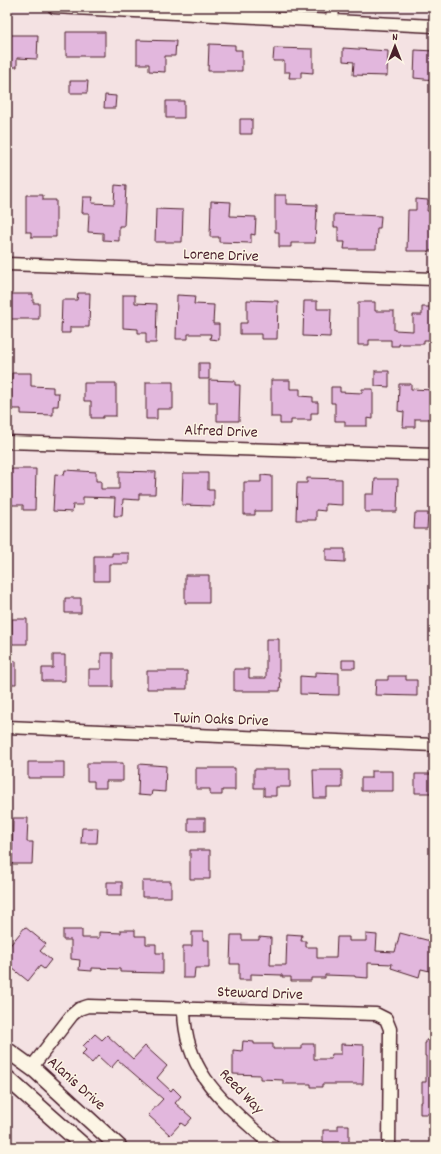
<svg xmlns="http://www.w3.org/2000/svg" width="441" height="1154" font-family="Dekko,sans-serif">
<rect width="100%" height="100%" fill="#f4e2e3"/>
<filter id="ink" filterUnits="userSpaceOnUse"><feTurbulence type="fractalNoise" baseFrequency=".025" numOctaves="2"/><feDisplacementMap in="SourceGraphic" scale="8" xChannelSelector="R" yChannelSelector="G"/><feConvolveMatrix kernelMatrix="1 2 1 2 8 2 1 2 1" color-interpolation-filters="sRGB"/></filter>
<g filter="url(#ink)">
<!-- building -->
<path fill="#e2b7dd" stroke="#4a1f2b" d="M 66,32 L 105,32 L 105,56 L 66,56 Z
M 7,35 L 38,35 L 37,59 L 17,58 L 17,67 L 7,67 Z
M 137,40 L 176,41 L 175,56 L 165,56 L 165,72 L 149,71 L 149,64 L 137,64 Z
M 209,44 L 235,45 L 235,50 L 242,50 L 242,71 L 208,71 Z
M 274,48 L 313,49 L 313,73 L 301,72 L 301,78 L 289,78 L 290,72 L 284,72 L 284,61 L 273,61 Z
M 343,48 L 388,51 L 387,76 L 353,75 L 354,62 L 343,61 Z
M 415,50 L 434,51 L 434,80 L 414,78 Z
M 70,81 L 88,81 L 87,93 L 70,93 Z
M 105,95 L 116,96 L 115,108 L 104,108 Z
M 166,101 L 184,101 L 184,118 L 166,118 Z
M 240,119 L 252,119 L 252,134 L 240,134 Z
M 115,185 L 126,186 L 124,226 L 119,226 L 119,241 L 103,240 L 103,233 L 88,232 L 89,213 L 82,213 L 83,197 L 93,197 L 92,203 L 114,204 Z
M 26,195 L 43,195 L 43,200 L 56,200 L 56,237 L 31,237 L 31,232 L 26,232 Z
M 275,195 L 286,195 L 286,204 L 317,205 L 315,243 L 291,243 L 291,247 L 279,247 L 279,232 L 275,232 Z
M 416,199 L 428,200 L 427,211 L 433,211 L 433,251 L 407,251 L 408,210 L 416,210 Z
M 211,201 L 231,202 L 230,216 L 256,217 L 255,235 L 251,234 L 251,243 L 219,242 L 219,237 L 210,237 Z
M 156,209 L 183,210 L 182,242 L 155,242 Z
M 334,214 L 381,216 L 380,228 L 377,228 L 376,249 L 344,249 L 345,242 L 338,242 L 338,227 L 334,227 Z
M 78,293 L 90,293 L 89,327 L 70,327 L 70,333 L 61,333 L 62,300 L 77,300 Z
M 7,294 L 33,294 L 33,303 L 39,303 L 39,319 L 7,319 Z
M 123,295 L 135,295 L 135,303 L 157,304 L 156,343 L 146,343 L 146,333 L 138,333 L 138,329 L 123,328 Z
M 177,295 L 195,296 L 194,304 L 214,305 L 213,324 L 219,324 L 219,340 L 210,339 L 211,334 L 188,334 L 188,339 L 176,339 Z
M 247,300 L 278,301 L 277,339 L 261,339 L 261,334 L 240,334 L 240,323 L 247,323 Z
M 304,301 L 317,301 L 317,309 L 331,309 L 330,337 L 303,336 Z
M 358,302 L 375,302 L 375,311 L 394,311 L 394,330 L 413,331 L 413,315 L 422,315 L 422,307 L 434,307 L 434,336 L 431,336 L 431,340 L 424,340 L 424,344 L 399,344 L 399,346 L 391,346 L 391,340 L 369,340 L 369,345 L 358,345 Z
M 199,363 L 209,363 L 209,379 L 199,379 Z
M 375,371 L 389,371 L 389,387 L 375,386 Z
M 12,373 L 31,373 L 31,386 L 53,387 L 53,393 L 59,393 L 58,406 L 53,406 L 53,415 L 21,414 L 21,409 L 11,409 Z
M 209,380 L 235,381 L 235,385 L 240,385 L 239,421 L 217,421 L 217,402 L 209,402 Z
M 271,380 L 290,380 L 290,389 L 300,389 L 300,396 L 313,397 L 313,402 L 318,402 L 318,413 L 311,413 L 311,420 L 291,420 L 291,424 L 280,424 L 280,417 L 271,417 Z
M 146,382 L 173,382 L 173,409 L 157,409 L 157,419 L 146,419 Z
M 84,383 L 116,383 L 116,416 L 103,416 L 103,418 L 91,418 L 91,401 L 84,401 Z
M 399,384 L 411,384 L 411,389 L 434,390 L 434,419 L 415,419 L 415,427 L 403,427 L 404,412 L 398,411 Z
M 331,387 L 340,387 L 340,392 L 362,393 L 362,389 L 373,389 L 373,419 L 367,418 L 367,426 L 345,426 L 345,421 L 335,421 L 335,403 L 331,403 Z
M 7,469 L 36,469 L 35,510 L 23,510 L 23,505 L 7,505 Z
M 65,470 L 96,472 L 96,481 L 101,481 L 101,489 L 119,489 L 119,471 L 156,472 L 155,494 L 139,494 L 139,500 L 123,499 L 122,516 L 114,516 L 115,498 L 83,497 L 83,505 L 73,505 L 72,512 L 53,511 L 55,474 L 64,475 Z
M 183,473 L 208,473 L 208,490 L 214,490 L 214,506 L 182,505 Z
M 261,475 L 272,476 L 272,511 L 255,511 L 255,515 L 244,515 L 244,482 L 261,482 Z
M 307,478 L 342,479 L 342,505 L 325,504 L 325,511 L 316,510 L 316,520 L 296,520 L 297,483 L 307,483 Z
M 375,479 L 398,479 L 397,512 L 365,512 L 365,494 L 374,494 Z
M 415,513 L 428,513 L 427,529 L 414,529 Z
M 326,549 L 345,549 L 345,562 L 326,561 Z
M 112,553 L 129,553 L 129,564 L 109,564 L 109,581 L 94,581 L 94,556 L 112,556 Z
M 185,575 L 209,575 L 209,603 L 185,603 Z
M 65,598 L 81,598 L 81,613 L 65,613 Z
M 12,619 L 27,619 L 27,644 L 12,644 Z
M 266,639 L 279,639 L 279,679 L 281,679 L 280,691 L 234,691 L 234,669 L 249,669 L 249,678 L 266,678 Z
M 101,653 L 113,653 L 113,687 L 89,687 L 89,669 L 101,669 Z
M 53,655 L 65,655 L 65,681 L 42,681 L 42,668 L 53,668 Z
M 342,660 L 355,660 L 355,668 L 342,668 Z
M 7,661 L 16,661 L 16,684 L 7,684 Z
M 147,671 L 187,671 L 187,689 L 147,689 Z
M 315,672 L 339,673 L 339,695 L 300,694 L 300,676 L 315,677 Z
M 388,676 L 406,676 L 406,680 L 417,680 L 417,696 L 375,695 L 376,680 L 388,680 Z
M 28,762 L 64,762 L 64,778 L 28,778 Z
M 87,763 L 123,763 L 123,781 L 106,781 L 106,788 L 94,788 L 94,781 L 87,781 Z
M 139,764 L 166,766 L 165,792 L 152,791 L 151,796 L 138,795 Z
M 196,768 L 235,768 L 235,790 L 222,790 L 222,795 L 210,795 L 210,789 L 196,789 Z
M 254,769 L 290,769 L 290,787 L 276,787 L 276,796 L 264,796 L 264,788 L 254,788 Z
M 313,770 L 342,770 L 342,788 L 327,788 L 327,798 L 314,798 Z
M 371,771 L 393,771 L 393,791 L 361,791 L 361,778 L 371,778 Z
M 415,774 L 434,774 L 434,793 L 415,793 Z
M 13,818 L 28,818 L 27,842 L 33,842 L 32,864 L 12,864 Z
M 188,818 L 205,818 L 205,831 L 188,831 Z
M 82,828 L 98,828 L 97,843 L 81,843 Z
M 190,850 L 210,850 L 210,879 L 190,879 Z
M 142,881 L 171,881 L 171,897 L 142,897 Z
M 107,882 L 122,882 L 122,895 L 107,895 Z
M 25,927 L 46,944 L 40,951 L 51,960 L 44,969 L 40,966 L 28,981 L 7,964 L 7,949 Z
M 63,930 L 82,930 L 82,938 L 99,938 L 99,932 L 121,933 L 121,930 L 135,930 L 135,936 L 146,936 L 146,944 L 156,944 L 156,953 L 163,953 L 163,973 L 120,972 L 120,969 L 92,968 L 92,971 L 79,970 L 80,960 L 71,959 L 71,940 L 63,940 Z
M 192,932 L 203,932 L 203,940 L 209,940 L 209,968 L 195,968 L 194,978 L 183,978 L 183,946 L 192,946 Z
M 400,933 L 434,942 L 434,972 L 421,969 L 419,977 L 391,968 L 392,964 L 368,963 L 368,978 L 355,977 L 355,976 L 325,975 L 325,978 L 311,978 L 311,981 L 291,981 L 291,977 L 282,977 L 282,975 L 251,974 L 251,980 L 239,980 L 239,964 L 230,964 L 231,935 L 242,935 L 242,940 L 259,940 L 259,937 L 271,938 L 270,965 L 286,965 L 287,934 L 302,935 L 301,941 L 306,941 L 306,947 L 317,947 L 317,958 L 336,958 L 337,937 L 349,937 L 349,941 L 366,941 L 366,934 L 377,935 L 376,951 L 395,952 Z
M 95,1034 L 102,1040 L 107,1035 L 133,1059 L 145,1046 L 167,1066 L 157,1078 L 171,1091 L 173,1088 L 181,1096 L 175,1103 L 192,1118 L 185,1126 L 181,1123 L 170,1135 L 148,1115 L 163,1099 L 118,1060 L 111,1068 L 98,1056 L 92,1063 L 82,1054 L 87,1049 L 83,1046 Z
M 426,1040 L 434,1040 L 434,1114 L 420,1114 L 420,1102 L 422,1102 L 422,1082 L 426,1082 L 426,1056 L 425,1056 L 425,1043 L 426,1043 Z
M 243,1041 L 254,1042 L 254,1044 L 273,1044 L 273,1049 L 302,1049 L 302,1044 L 314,1044 L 314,1059 L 331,1059 L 332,1054 L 341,1054 L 341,1044 L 364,1045 L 363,1084 L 322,1084 L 322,1087 L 311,1087 L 311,1084 L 283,1084 L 283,1080 L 260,1079 L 260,1075 L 233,1074 L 233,1050 L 242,1051 Z
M 338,1125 L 349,1125 L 349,1147 L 323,1147 L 323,1130 L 338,1130 Z"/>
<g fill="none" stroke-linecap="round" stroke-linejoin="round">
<!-- minor casing -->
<g stroke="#4a1f2b" stroke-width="15">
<path id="minor" d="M 54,7 L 434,26
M 332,21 L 333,7
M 7,264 L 434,279
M 7,442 L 434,455
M 7,727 L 434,745
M 184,1008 C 184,1076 228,1105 273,1147
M 31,1068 L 72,1015 L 79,1009 L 88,1006 L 376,1014 L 386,1019 L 390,1029 L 389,1147"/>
</g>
<!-- major casing -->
<g stroke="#4a1f2b" stroke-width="18">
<path id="major" d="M 7,1050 L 36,1071 L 119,1147
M 7,1078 L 85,1147"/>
</g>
<!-- minor -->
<use href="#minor" stroke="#fcf5e5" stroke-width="12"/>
<!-- major -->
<use href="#major" stroke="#fcf5e5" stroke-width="15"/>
</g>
</g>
<g text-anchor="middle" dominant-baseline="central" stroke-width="3" stroke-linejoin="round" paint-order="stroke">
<!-- street labels -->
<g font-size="16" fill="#4a1f2b" stroke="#fcf5e5">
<text transform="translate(221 256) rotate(2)">Lorene Drive</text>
<text transform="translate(221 432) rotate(2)">Alfred Drive</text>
<text transform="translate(221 720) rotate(2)">Twin Oaks Drive</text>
<text transform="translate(260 994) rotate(2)">Steward Drive</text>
<text transform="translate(76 1084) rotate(42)">Alanis Drive</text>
<text transform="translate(241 1092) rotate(46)">Reed Way</text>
</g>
</g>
<!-- margin -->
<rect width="441" height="1154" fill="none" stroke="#fcf5e5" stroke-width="24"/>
<rect x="12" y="12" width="417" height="1130" fill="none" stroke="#4a1f2b" stroke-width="1.5" filter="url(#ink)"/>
<!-- north arrow -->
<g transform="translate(395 46)" stroke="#fcf5e5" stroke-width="3" paint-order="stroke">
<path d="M0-3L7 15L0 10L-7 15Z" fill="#4a1f2b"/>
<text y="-6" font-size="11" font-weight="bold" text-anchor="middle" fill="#4a1f2b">N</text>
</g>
</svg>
